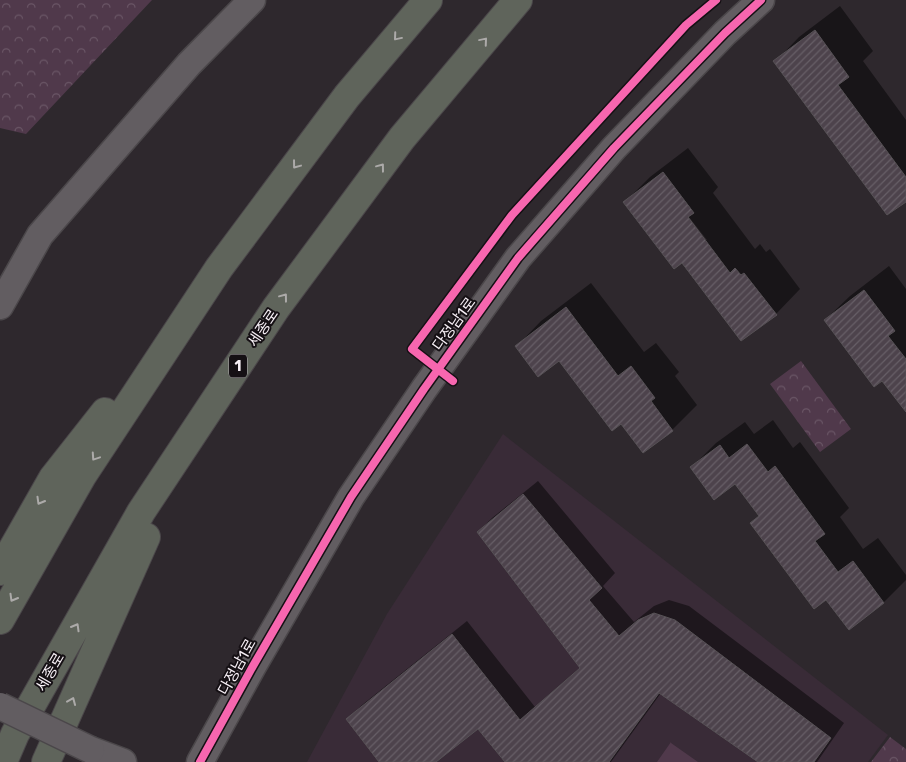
<svg xmlns="http://www.w3.org/2000/svg" width="906" height="762" font-family="Rubik,'Noto Sans KR',sans-serif">
<defs>
<pattern id="forest-crowns" width="20" height="18" patternUnits="userSpaceOnUse" patternTransform="scale(1.25)"><rect width="20" height="18" fill="#50394b"/><path d="M2 6a3 3 0 1 1 6 0M12 15a3 3 0 1 1 6 0" fill="none" stroke="#6a5666"/></pattern>
<pattern id="building-hatch" width="6" height="6" patternUnits="userSpaceOnUse" patternTransform="scale(1.25)"><rect width="6" height="6" fill="#4d434c"/><path d="M-1 1l2-2M0 6l6-6M5 7l2-2" fill="none" stroke="#675f67"/></pattern>
</defs>
<rect width="100%" height="100%" fill="#2e282d"/>
<!-- built -->
<path fill="#392b37" d="M 503,434 L 888,735 L 868,762 L 307,762 L 387,614 Z"/>
<!-- forest -->
<path fill="url(#forest-crowns)" d="M 0,0 L 152,0 L 26,134 L 0,128 Z
M 801,361 L 851,429 L 820,452 L 770,384 Z
M 890,737 L 906,749 L 906,762 L 871,762 Z"/>
<!-- pitch -->
<path fill="#50394b" d="M 671,742 L 671,743 L 698,762 L 657,762 Z"/>
<!-- shadow -->
<path fill="#0007" fill-rule="evenodd" d="M 840,6 L 873,51 L 863,61 L 906,120 L 906,200 L 775,62 L 799,37 Z
M 688,148 L 718,187 L 713,193 L 755,249 L 760,244 L 766,252 L 770,249 L 800,289 L 776,314 L 682,261 L 625,202 L 650,177 ZM 685,212 L 707,240 L 704,240 L 683,213 Z
M 889,266 L 906,289 L 906,410 L 883,379 L 825,320 L 850,296 Z
M 591,283 L 644,352 L 656,343 L 679,372 L 675,376 L 697,405 L 672,430 L 643,451 L 621,422 L 559,359 L 517,346 L 541,321 Z
M 773,420 L 793,448 L 800,442 L 849,508 L 840,517 L 863,549 L 878,538 L 906,575 L 906,580 L 884,602 L 849,628 L 735,482 L 692,467 L 716,443 L 745,422 L 754,434 Z
M 538,481 L 615,573 L 603,586 L 634,622 L 654,606 L 669,600 L 689,606 L 844,723 L 817,762 L 760,762 L 661,693 L 611,762 L 506,762 L 478,727 L 434,762 L 380,762 L 348,719 L 362,705 L 467,621 L 535,707 L 581,667 L 478,532 L 492,518 Z"/>
<!-- building -->
<path fill="url(#building-hatch)" stroke="#565155" d="M 815,30 L 849,77 L 838,85 L 906,177 L 906,202 L 887,215 L 773,61 Z
M 663,172 L 694,213 L 688,217 L 730,273 L 735,268 L 741,275 L 744,273 L 777,315 L 741,341 L 682,263 L 674,269 L 623,202 Z
M 864,290 L 895,331 L 888,336 L 906,359 L 906,412 L 882,381 L 874,387 L 824,320 Z
M 566,307 L 618,376 L 631,366 L 655,398 L 651,401 L 673,431 L 643,453 L 621,424 L 612,431 L 559,361 L 538,377 L 515,346 Z
M 747,444 L 768,472 L 775,466 L 825,534 L 815,541 L 838,572 L 853,561 L 884,603 L 849,630 L 826,600 L 814,609 L 750,523 L 759,516 L 735,484 L 714,500 L 690,467 L 720,445 L 729,458 Z
M 523,494 L 602,588 L 589,600 L 619,636 L 638,620 L 654,613 L 675,620 L 831,738 L 814,762 L 758,762 L 659,693 L 609,762 L 505,762 L 478,729 L 436,762 L 379,762 L 346,719 L 452,634 L 520,720 L 580,668 L 477,532 Z"/>
<g fill="none" stroke-linecap="round" stroke-linejoin="round">
<!-- minor casing -->
<g stroke="#4b474a" stroke-width="29">
<path id="minor" d="M 0,306 L 40,235 L 189,64 L 252,0
M 91,750 L 123,762
M 200,762 L 253,666 L 351,497 L 424,389 L 518,258 L 614,148 L 725,33 L 761,0"/>
</g>
<!-- highway casing -->
<g stroke="#4b474a" stroke-width="30">
<path id="highway" d="M 0,571 L 53,478 L 105,412
M 0,620 L 82,476 L 219,268 L 347,96 L 428,0
M 3,762 L 15,734 L 141,512 L 276,308 L 402,138 L 518,0
M 46,762 L 146,537"/>
</g>
<!-- minor -->
<use href="#minor" stroke="#625d61" stroke-width="26"/>
<!-- highway -->
<use href="#highway" stroke="#5f645b" stroke-width="28"/>
<!-- minor-bridge casing -->
<g stroke="#4b474a" stroke-width="29" stroke-linecap="butt">
<path id="minor-bridge" d="M 0,706 L 91,750"/>
</g>
<!-- minor-bridge -->
<use href="#minor-bridge" stroke="#625d61" stroke-width="26"/>
<!-- cycleway casing -->
<g stroke="#151014" stroke-width="11">
<path id="cycleway" d="M 453,381 L 412,349 L 512,215 L 686,25 L 716,0
M 200,762 L 253,666 L 351,497 L 424,389 L 518,258 L 614,148 L 725,33 L 761,0"/>
</g>
<!-- cycleway -->
<use href="#cycleway" stroke="#f766af" stroke-width="8"/>
</g>
<!-- one-way arrows -->
<defs><path id="oneway-chevron" d="M-2-3.5L2.5 0L-2 3.5" fill="none" stroke-width="1.6" stroke-linecap="round" stroke-linejoin="round" transform="scale(1.25)"/></defs>
<g stroke="#acaaa9">
<use href="#oneway-chevron" transform="translate(397 37) rotate(130)"/>
<use href="#oneway-chevron" transform="translate(484 41) rotate(-50)"/>
<use href="#oneway-chevron" transform="translate(296 165) rotate(127)"/>
<use href="#oneway-chevron" transform="translate(381 167) rotate(-53)"/>
<use href="#oneway-chevron" transform="translate(284 297) rotate(-53)"/>
<use href="#oneway-chevron" transform="translate(95 457) rotate(124)"/>
<use href="#oneway-chevron" transform="translate(40 501) rotate(120)"/>
<use href="#oneway-chevron" transform="translate(13 598) rotate(120)"/>
<use href="#oneway-chevron" transform="translate(76 627) rotate(-60)"/>
<use href="#oneway-chevron" transform="translate(72 701) rotate(-67)"/>
</g>
<g text-anchor="middle" dominant-baseline="central" stroke-width="4" stroke-linejoin="round" paint-order="stroke">
<!-- shield labels -->
<rect fill="#151014" stroke="#b4aeb3" stroke-width="1" x="229" y="354.5" width="18" height="23" rx="4"/>
<g font-size="14" font-weight="bold" fill="#f8f1f7">
<text x="238" y="366">1</text>
</g>
<!-- street labels -->
<g font-size="15" fill="#f8f1f7" stroke="#151014">
<text transform="translate(454 324) rotate(-54)">다정남1로</text>
<text transform="translate(263 328) rotate(-56)">세종로</text>
<text transform="translate(237 667) rotate(-61)">다정남1로</text>
<text transform="translate(50 672) rotate(-60)">세종로</text>
</g>
</g>
</svg>
